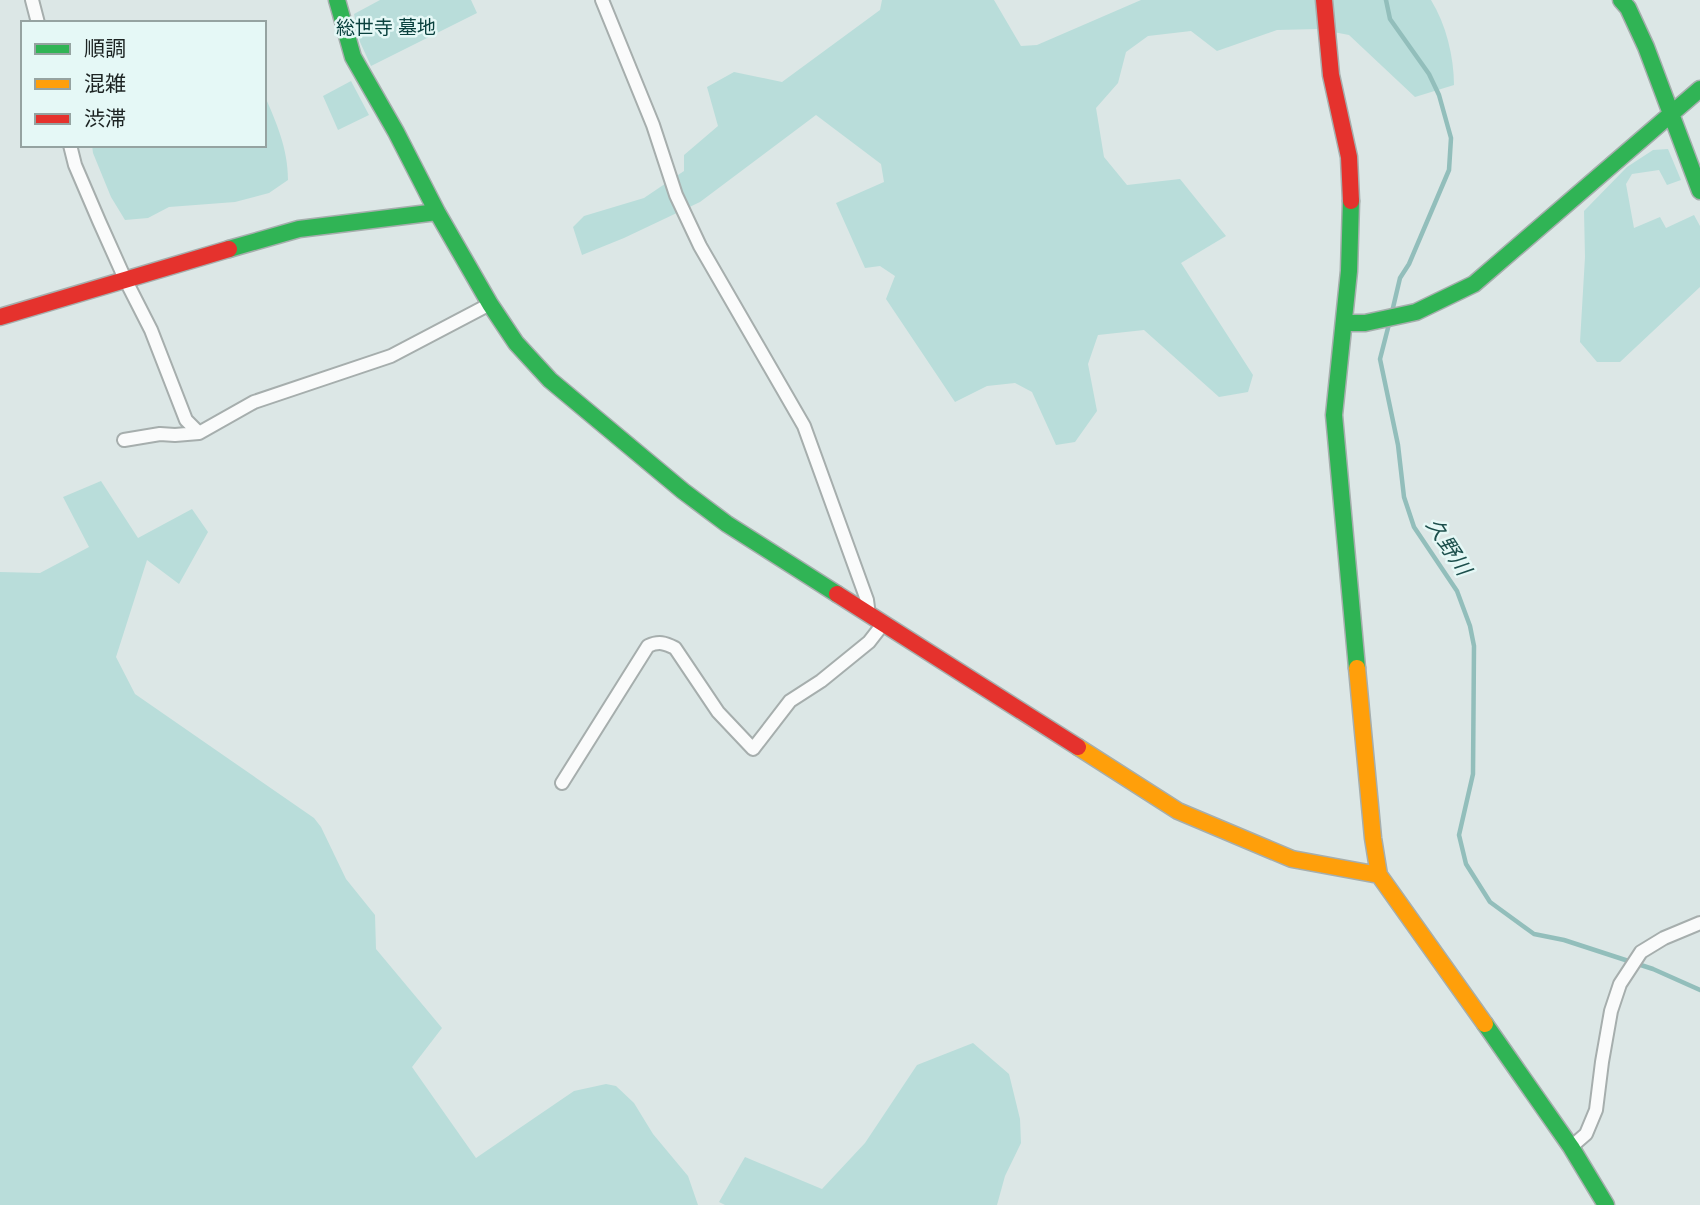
<svg xmlns="http://www.w3.org/2000/svg" width="1700" height="1205" font-family="'Varela Round','Noto Sans JP',sans-serif">
<rect width="100%" height="100%" fill="#dce7e6"/>
<!-- green -->
<path fill="#b9ddda" d="M 380,0 L 471,0 L 477,13 L 371,66 L 360,42 L 354,14 Z
M 882,0 L 994,0 L 1021,46 L 1037,45 L 1141,0 L 1431,0 C 1446,24 1454,57 1454,85 L 1415,97 L 1349,35 L 1318,29 L 1277,30 L 1217,51 L 1191,31 L 1148,36 L 1126,52 L 1118,83 L 1096,108 L 1104,157 L 1127,185 L 1180,179 L 1226,236 L 1181,263 L 1253,375 L 1248,392 L 1219,397 L 1144,330 L 1098,335 L 1088,364 L 1097,411 L 1075,442 L 1056,445 L 1032,392 L 1015,383 L 987,386 L 955,402 L 886,299 L 895,276 L 880,266 L 865,268 L 836,203 L 884,182 L 881,164 L 816,115 L 700,202 L 624,238 L 582,255 L 573,227 L 584,216 L 644,198 L 684,171 L 684,155 L 718,126 L 707,87 L 734,72 L 782,82 L 880,10 Z
M 351,81 L 369,115 L 338,130 L 323,96 Z
M 264,94 C 276,122 288,148 288,180 L 269,193 L 235,202 L 169,207 L 148,218 L 125,220 L 111,197 L 93,153 L 92,145 L 264,145 Z
M 1668,149 L 1681,180 L 1667,185 L 1659,170 L 1632,174 L 1626,184 L 1634,228 L 1660,217 L 1666,228 L 1694,215 L 1700,226 L 1700,287 L 1620,362 L 1597,362 L 1580,342 L 1585,257 L 1584,211 L 1627,167 L 1653,150 Z
M 101,481 L 138,538 L 192,509 L 208,532 L 179,584 L 147,560 L 116,657 L 135,694 L 314,818 L 321,827 L 346,879 L 375,915 L 376,949 L 442,1028 L 412,1067 L 476,1158 L 574,1091 L 606,1084 L 616,1086 L 634,1103 L 653,1134 L 688,1176 L 698,1205 L 0,1205 L 0,572 L 40,573 L 89,547 L 63,497 Z
M 973,1043 L 1009,1074 L 1020,1119 L 1021,1143 L 1005,1176 L 997,1205 L 725,1205 L 719,1202 L 745,1157 L 822,1189 L 865,1143 L 917,1065 Z"/>
<g fill="none" stroke-linecap="round" stroke-linejoin="round">
<!-- stream -->
<path stroke="#92bebb" stroke-width="4.5" d="M 1386,0 L 1390,19 L 1429,74 L 1439,95 L 1451,138 L 1449,170 L 1409,264 L 1400,278 L 1392,312
M 1389,324 L 1380,359 L 1398,445 L 1404,497 L 1414,527 L 1457,591 L 1470,626 L 1474,646 L 1473,774 L 1459,835 L 1466,864 L 1490,902 L 1534,934 L 1564,940 L 1653,969 L 1700,990"/>
<!-- street casing -->
<g stroke="#a6aead" stroke-width="16">
<path id="street" d="M 32,0 L 38,23
M 602,0 L 653,125 L 676,195 L 700,246 L 804,426 L 867,600 L 869,615
M 70,145 L 75,165 L 99,221 L 125,279 L 151,330 L 186,420 L 199,433
M 124,440 L 160,434 L 175,435 L 199,433 L 254,402 L 391,356 L 490,304
M 562,783 L 648,646 C 659,641 665,643 675,648 L 718,712 L 753,749 L 790,701 L 821,681 L 869,642 L 883,624
M 1571,1147 L 1586,1134 L 1596,1110 L 1602,1062 L 1611,1011 L 1620,984 L 1641,952 L 1664,938 L 1700,923"/>
</g>
<!-- fast casing -->
<g stroke="#a6aead" stroke-width="19">
<path id="fast" d="M 337,0 L 353,57 L 396,132 L 437,212 L 490,304 L 516,343 L 550,380 L 683,491 L 727,524 L 837,594
M 1621,0 L 1628,8 L 1646,47 L 1700,191
M 1351,201 L 1349,271 L 1334,415 L 1357,668
M 229,249 L 299,229 L 437,212
M 1345,323 L 1365,323 L 1416,312 L 1474,284 L 1700,89
M 1485,1024 L 1571,1147 L 1606,1205"/>
</g>
<!-- slow casing -->
<g stroke="#a6aead" stroke-width="19">
<path id="slow" d="M 1357,668 L 1373,838 L 1379,875 L 1485,1024
M 1078,747 L 1178,811 L 1292,859 L 1379,875"/>
</g>
<!-- jam casing -->
<g stroke="#a6aead" stroke-width="19">
<path id="jam" d="M 1324,0 L 1331,75 L 1349,157 L 1351,201
M 0,317 L 229,249
M 837,594 L 1078,747"/>
</g>
<!-- street -->
<use href="#street" stroke="#fafbfb" stroke-width="12"/>
<!-- fast -->
<use href="#fast" stroke="#30b455" stroke-width="16"/>
<!-- slow -->
<use href="#slow" stroke="#ff9f0a" stroke-width="16"/>
<!-- jam -->
<use href="#jam" stroke="#e5322d" stroke-width="16"/>
</g>
<g text-anchor="middle" dominant-baseline="central" stroke-width="5" stroke-linejoin="round" paint-order="stroke">
<!-- park labels -->
<g font-size="19" fill="#0a413e" stroke="#e5f8f6">
<text x="386" y="28">総世寺 墓地</text>
</g>
<!-- water labels -->
<g font-size="21" font-style="italic" fill="#1c4f4c" stroke="#e5f8f6">
<text transform="translate(1448 547) rotate(57)">久野川</text>
</g>
</g>
<!-- legend -->
<rect x="21" y="21" width="245" height="126" fill="#e5f8f6" stroke="#95a3a1" stroke-width="2"/>
<rect x="35" y="44" width="35" height="10" fill="#30b455" stroke="#95a3a1" stroke-width="2"/>
<text x="84" y="56" font-size="21" fill="#1c2322">順調</text>
<rect x="35" y="79" width="35" height="10" fill="#ff9f0a" stroke="#95a3a1" stroke-width="2"/>
<text x="84" y="91" font-size="21" fill="#1c2322">混雑</text>
<rect x="35" y="114" width="35" height="10" fill="#e5322d" stroke="#95a3a1" stroke-width="2"/>
<text x="84" y="126" font-size="21" fill="#1c2322">渋滞</text>
</svg>
